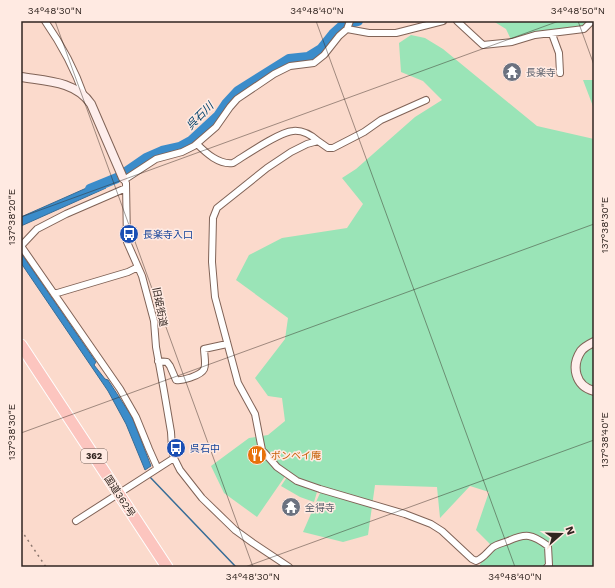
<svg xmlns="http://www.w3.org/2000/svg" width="615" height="588" font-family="'Work Sans','Noto Sans JP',sans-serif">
<rect width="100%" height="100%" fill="#fbdacc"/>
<!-- green -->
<path fill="#9ae4b7" d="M 493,21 L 593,21 L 584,29 L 540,35 L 513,44 L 506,29 Z
M 411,35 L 425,38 L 443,49 L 537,126 L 594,139 L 594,567 L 479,567 L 490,544 L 476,530 L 489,492 L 470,486 L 440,518 L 437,487 L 375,485 L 368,535 L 343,542 L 303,532 L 320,493 L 288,472 L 257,517 L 224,493 L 211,466 L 249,438 L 268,435 L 285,421 L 282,398 L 268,396 L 255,378 L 285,339 L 288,318 L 236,280 L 249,255 L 282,238 L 347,228 L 363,204 L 342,178 L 356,169 L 415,117 L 442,100 L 423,81 L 401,72 L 399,43 Z
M 583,80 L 594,80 L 594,109 Z
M 287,477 L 294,483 L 317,492 L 314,502 L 300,497 L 281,486 Z"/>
<!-- water -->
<path fill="#3b8cca" stroke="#386d97" d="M 100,182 L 106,188 L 21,226 L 21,217 Z
M 21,253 L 96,362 L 94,365 L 105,379 L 108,380 L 132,417 L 151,466 L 145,470 L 126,424 L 108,391 L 21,263 Z"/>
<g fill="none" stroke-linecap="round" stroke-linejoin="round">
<!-- stream -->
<path stroke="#386d97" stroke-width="1.5" d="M 149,476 L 236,567"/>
<!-- river -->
<path stroke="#3b8cca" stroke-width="10" d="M 90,189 L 117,178 L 146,158 L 162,151 L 180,147 L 191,141 L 218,116 L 226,104 L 238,91 L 289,59 L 308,57 L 321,49 L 333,34 L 343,25 L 358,21"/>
<!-- street casing -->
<g stroke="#806357" stroke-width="8">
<path id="street" d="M 45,21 C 61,44 75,70 84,96
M 457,21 L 483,45 L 512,42 L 535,35 L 584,29 L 592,21
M 347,29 L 369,33 L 396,33 L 443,21
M 552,34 L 559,53 L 560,73
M 318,141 L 328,148 L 333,148 L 364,132 L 381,120 L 426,100
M 197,144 C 206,153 219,165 233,163 C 246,155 279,132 293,131 C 302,130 311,135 318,141 L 307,144 L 291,152 L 267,168 L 217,208 L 213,218 L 212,262 L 215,297 L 238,383 L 255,414 L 262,450 L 277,467 L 297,481 L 320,489 L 405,514 L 431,524 L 442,531 L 472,559 L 476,561 C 484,558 487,552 493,547 C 497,544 503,543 508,541 C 526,533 532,534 548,546 L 549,565 L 547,567
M 123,178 L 126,183 L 127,242 L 142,276 L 154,321 L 156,347 L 164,391 L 171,432 L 172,449 L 174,458 L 180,470 L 202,498 L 235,530 L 253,543 L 289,567
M 124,180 L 156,159 L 182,152 L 194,146 L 216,127 L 230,107 L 237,99 L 274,74 L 290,66 L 314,63 L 324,55 L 339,36 L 347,29 L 350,21
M 21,246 L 120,389 L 136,417 L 149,449 L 157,467
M 21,246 L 37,229 L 66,214 L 126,188
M 54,294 L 128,272 L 138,267
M 158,361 L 167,362 L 170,366 L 176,380 C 182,381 186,379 192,377 C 209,371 205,366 204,349 L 227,344
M 76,521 L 174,458"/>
</g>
<!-- secondary casing -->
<g stroke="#806357" stroke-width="10">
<path id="secondary" d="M 21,77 C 45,81 76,81 91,104 L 123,178
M 594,342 C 590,344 584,347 581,351 C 571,366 575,386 594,391"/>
</g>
<!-- highway casing -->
<g stroke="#fff" stroke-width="13">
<path id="highway" d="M 21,345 L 167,567"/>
</g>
<!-- street -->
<use href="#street" stroke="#fff" stroke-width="6"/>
<!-- secondary -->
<use href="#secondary" stroke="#feeeec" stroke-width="8"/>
<!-- highway -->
<use href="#highway" stroke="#fcc5bf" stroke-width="11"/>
<!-- rail -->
<path stroke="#8c776e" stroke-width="1.5" stroke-dasharray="2 4" stroke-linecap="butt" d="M 21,530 L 46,567"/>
</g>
<!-- ticks -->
<path fill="none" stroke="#312520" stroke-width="1" stroke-opacity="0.45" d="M 55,21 L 253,567M 316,21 L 515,567M 578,21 L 594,65M 21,217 L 559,21M 21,433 L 594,224M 245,567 L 594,440"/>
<!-- icons -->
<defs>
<g id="temple-disc" transform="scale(1)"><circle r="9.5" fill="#6b7280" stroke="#ffeae2"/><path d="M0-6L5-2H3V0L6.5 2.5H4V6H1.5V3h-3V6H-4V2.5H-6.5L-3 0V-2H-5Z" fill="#fff"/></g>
<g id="bus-disc" transform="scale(1)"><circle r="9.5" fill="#1a4fb4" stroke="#ffeae2"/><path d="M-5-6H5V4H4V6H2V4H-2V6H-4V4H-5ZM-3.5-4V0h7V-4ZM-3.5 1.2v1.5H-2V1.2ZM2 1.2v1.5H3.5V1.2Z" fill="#fff"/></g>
<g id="restaurant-disc" transform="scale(1)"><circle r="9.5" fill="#e8710a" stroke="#ffeae2"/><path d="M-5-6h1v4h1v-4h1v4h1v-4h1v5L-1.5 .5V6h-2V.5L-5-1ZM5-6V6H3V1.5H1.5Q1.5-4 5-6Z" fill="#fff"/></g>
</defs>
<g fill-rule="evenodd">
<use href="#temple-disc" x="512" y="72"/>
<use href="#bus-disc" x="129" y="234"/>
<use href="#bus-disc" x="176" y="448"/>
<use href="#restaurant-disc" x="257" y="455"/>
<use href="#temple-disc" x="291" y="507"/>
</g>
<g text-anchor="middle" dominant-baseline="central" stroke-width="3" stroke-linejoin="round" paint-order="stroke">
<!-- shield labels -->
<rect fill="#ffeae2" stroke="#6f605a" stroke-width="1" x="81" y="449" width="26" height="14" rx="3"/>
<g font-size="9" font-weight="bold" fill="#312520">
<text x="94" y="456">362</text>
</g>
<!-- worship labels -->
<g font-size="10" fill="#5b616d" stroke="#ffeae2" text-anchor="start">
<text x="526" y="72">長楽寺</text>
<text x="305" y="507">全得寺</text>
</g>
<!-- transit labels -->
<g font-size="10" fill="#164399" stroke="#ffeae2" text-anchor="start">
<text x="143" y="234">長楽寺入口</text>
<text x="190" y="448">呉石中</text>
</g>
<!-- street labels -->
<g font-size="10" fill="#312520" stroke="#ffeae2">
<text transform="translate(160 307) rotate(79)">旧姫街道</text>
<text transform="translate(120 496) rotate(57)">国道362号</text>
</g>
<!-- food labels -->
<g font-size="10" fill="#c56008" stroke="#ffeae2" text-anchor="start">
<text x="271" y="455">ボンベイ庵</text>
</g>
<!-- water labels -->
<g font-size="11" font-style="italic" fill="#03436d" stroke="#ffeae2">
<text transform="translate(200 116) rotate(-45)">呉石川</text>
</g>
</g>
<!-- border -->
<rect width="615" height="588" fill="none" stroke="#ffeae2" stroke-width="44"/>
<!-- north arrow -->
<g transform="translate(561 534) rotate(70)" stroke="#ffeae2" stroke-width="3" paint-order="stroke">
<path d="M0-3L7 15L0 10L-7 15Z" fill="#312520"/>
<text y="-6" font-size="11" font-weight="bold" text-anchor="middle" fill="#312520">N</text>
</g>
<rect x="22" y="22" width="571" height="544" fill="none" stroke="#312520" stroke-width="1.5"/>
<g font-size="10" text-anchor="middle" fill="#312520">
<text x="55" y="14">34°48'30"N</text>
<text x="317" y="14">34°48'40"N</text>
<text x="578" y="14">34°48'50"N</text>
<text transform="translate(11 217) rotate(-90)" y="4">137°38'20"E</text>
<text transform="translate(604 225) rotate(-90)" y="4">137°38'30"E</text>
<text transform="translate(11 432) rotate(-90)" y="4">137°38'30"E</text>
<text transform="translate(604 440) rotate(-90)" y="4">137°38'40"E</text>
<text x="253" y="580">34°48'30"N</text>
<text x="515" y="580">34°48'40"N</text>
</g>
</svg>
